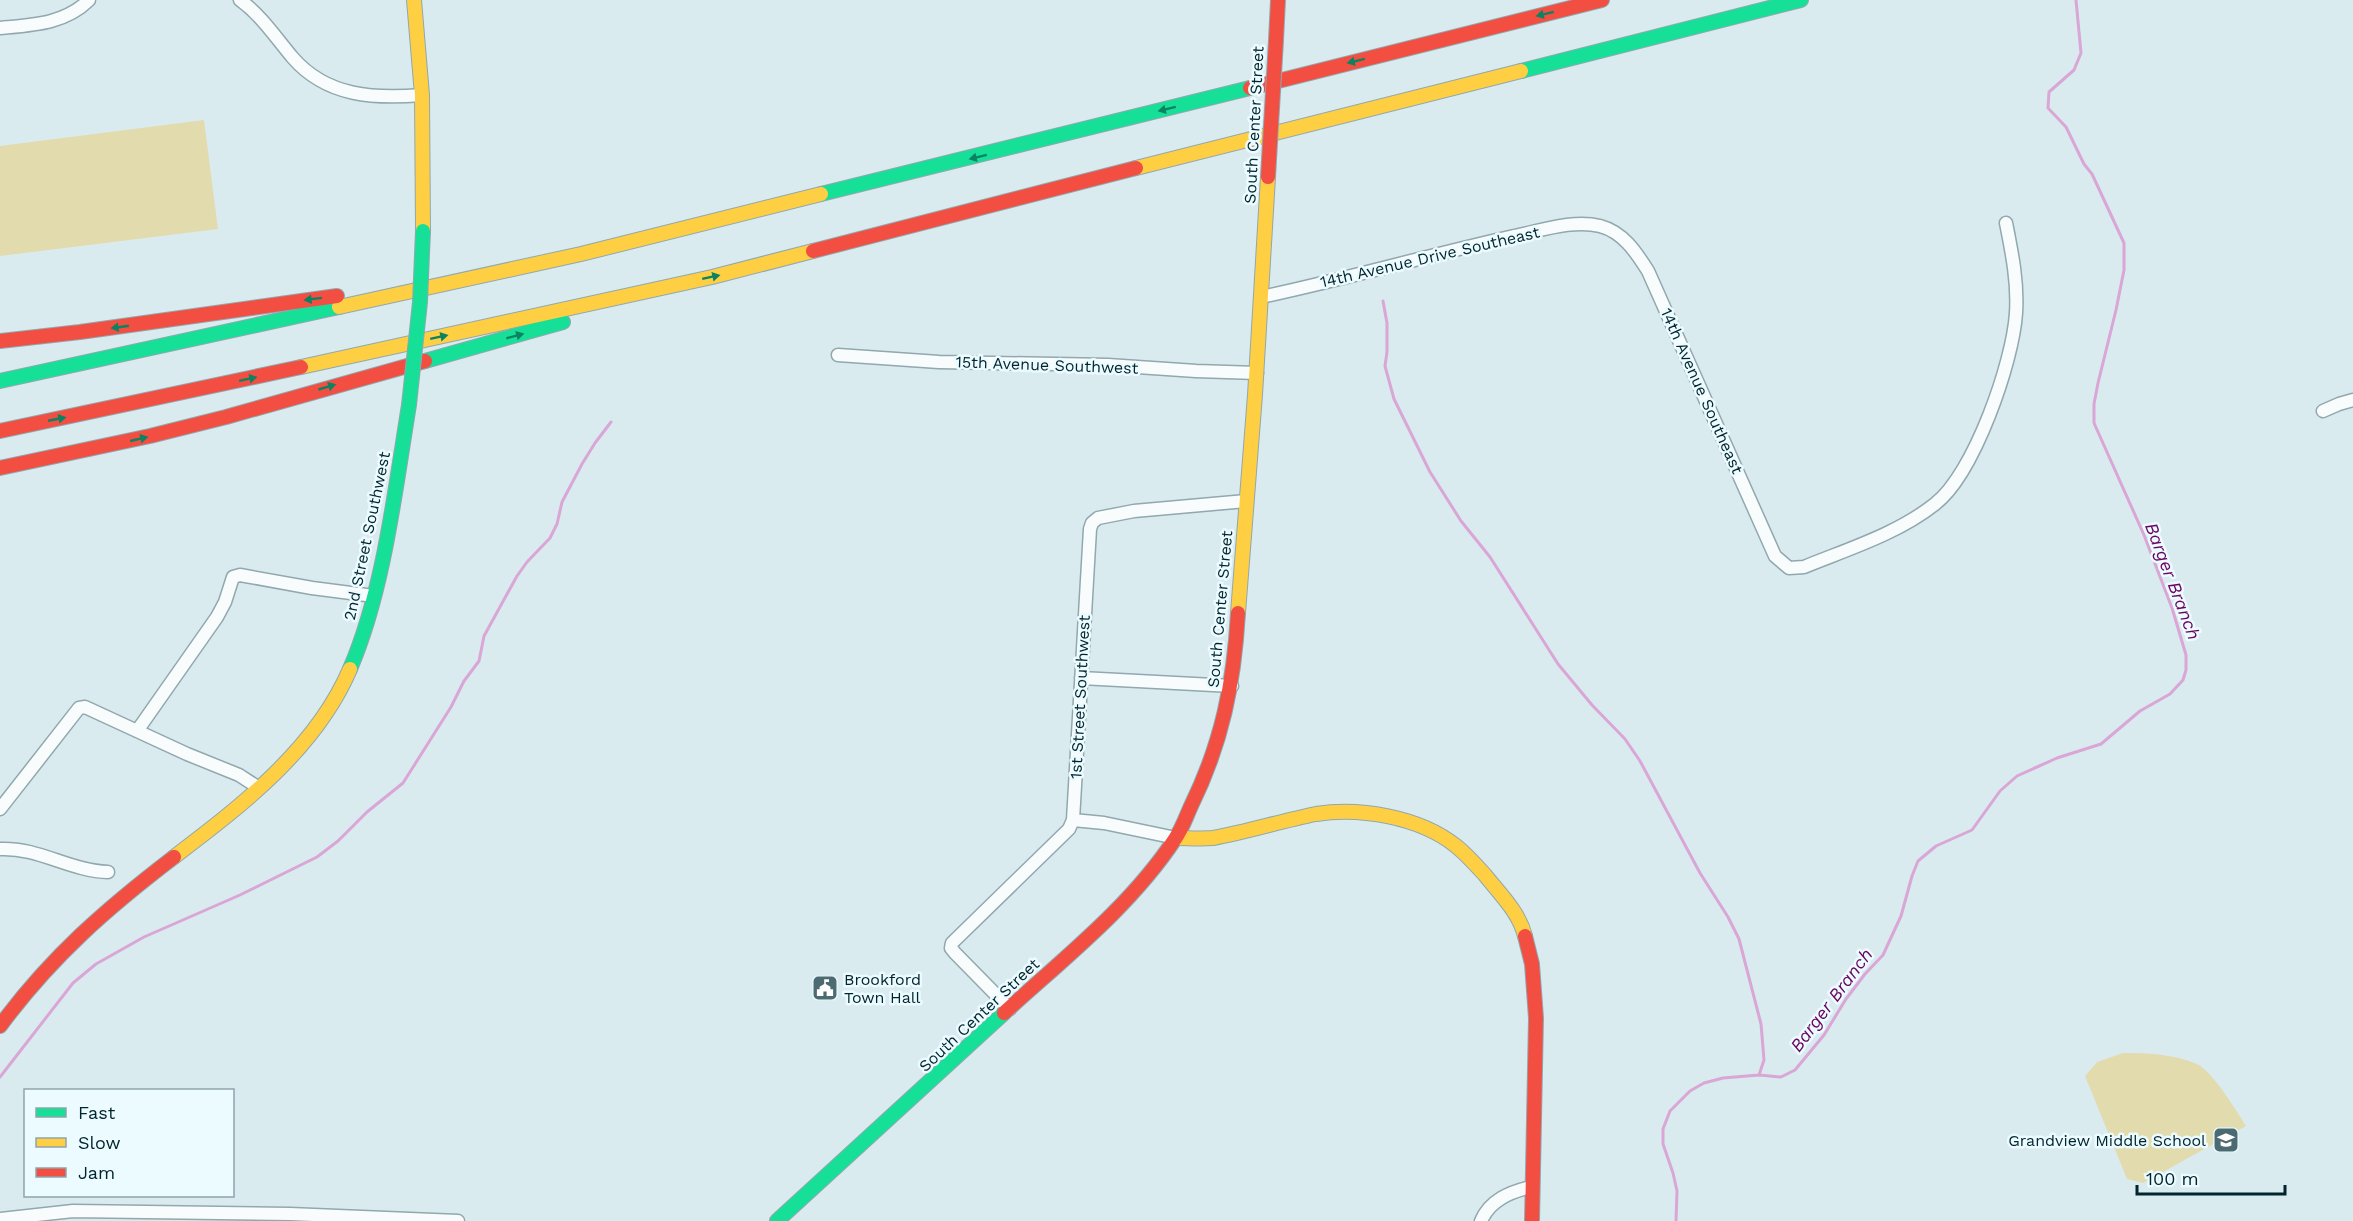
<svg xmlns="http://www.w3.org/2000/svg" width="2353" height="1221" font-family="'Work Sans',sans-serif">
<rect width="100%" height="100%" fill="#daebf0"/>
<!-- green -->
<path fill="#e2dbae" d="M 204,120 L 218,229 L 0,256 L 0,146 Z
M 2123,1053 C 2146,1053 2175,1054 2197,1064 C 2213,1072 2236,1110 2246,1126 L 2143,1183 L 2127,1179 L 2085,1076 L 2097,1062 Z"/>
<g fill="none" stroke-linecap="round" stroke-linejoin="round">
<!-- stream -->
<path stroke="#d9a6d6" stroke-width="3" d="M 1383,301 L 1387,323 L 1387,352 L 1385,366 L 1394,399 L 1430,472 L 1461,521 L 1490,557 L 1558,664 L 1592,705 L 1625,739 L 1640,761 L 1700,873 L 1728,917 L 1739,939 L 1761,1024 L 1764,1060 L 1759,1075
M 0,1077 L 73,983 L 96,964 L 144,937 L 240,895 L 317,857 L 338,841 L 367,812 L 403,783 L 451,707 L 464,681 L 479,661 L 484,636 L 517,576 L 527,562 L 550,538 L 557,524 L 562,502 L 582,464 L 595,443 L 611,422
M 1676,1221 L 1677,1191 L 1673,1173 L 1663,1144 L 1663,1129 L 1670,1111 L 1690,1091 L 1704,1083 L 1723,1078 L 1759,1075 L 1781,1077 L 1795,1070 L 1824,1035 L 1846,999 L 1865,974 L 1883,955 L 1901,916 L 1912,876 L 1918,861 L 1936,846 L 1972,830 L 2000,791 L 2017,776 L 2057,758 L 2101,744 L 2140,711 L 2170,694 L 2183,680 L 2186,670 L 2186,655 L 2172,608 L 2144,535 L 2094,423 L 2094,404 L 2098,383 L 2116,310 L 2124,270 L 2124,243 L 2092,174 L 2084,164 L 2066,127 L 2048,108 L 2049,92 L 2074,70 L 2081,53 L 2076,0"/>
<!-- street casing -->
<g stroke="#90a8ae" stroke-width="15">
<path id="street" d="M 240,0 C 262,16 276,38 293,58 C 327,97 375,99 422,95
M 0,28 C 32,25 65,24 89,0
M 1261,297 C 1346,279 1429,255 1514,236 C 1540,231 1573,219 1600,226 C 1623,232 1636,252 1648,271 L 1775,556 L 1789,568 L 1804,567 C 1848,549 1897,534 1935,504 C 1974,474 2013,362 2016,313 C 2018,282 2012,253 2006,223
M 838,355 L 939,362 L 1108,365 L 1196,371 L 1257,373
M 2323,411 L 2339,404 L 2353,400
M 1081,678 L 1232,686
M 137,731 L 217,617 L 225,602 L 233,577 L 240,575 L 312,588 L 374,596
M 0,809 L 79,708 L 85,707 L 187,754 L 239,775 L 259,788
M 1073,820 L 1104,823 L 1176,838
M 0,849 C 38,847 70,871 108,872
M 1010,1009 L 955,953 L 951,948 L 952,943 L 1069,829 L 1073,820 L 1090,529 L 1092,523 L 1098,518 L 1134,511 L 1246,501
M 0,1219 L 73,1211 L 290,1214 L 458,1221
M 1481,1221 C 1490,1200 1510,1192 1531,1187"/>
</g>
<!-- fast casing -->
<g stroke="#90a8ae" stroke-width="16">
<path id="fast" d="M 1521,71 L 1801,0
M 821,194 L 1250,88
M 425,361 L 563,322
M 0,381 L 339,307
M 350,669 C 384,590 395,490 409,405
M 777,1221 L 1004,1013"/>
</g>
<!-- slow casing -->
<g stroke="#90a8ae" stroke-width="16">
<path id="slow" d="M 414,0 L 422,95 L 423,231
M 1136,168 L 1521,71
M 339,307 L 581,254 L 821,194
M 301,367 L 712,277 L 813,251
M 1238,613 L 1255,395 L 1268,177
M 1176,838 C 1188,838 1201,839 1213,838 C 1247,832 1281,821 1316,814 C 1360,807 1420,817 1456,846 C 1466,854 1476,865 1485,875 C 1500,894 1519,912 1525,936
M 174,857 C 241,806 316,749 350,669"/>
</g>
<!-- jam casing -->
<g stroke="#90a8ae" stroke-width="16">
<path id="jam" d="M 1276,40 L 1278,0
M 1250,88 L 1602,0
M 813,251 L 1136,168
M 0,341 L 80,332 L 337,296
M 0,431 L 301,367
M 0,468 L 150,436 L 226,417 L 425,361
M 1525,936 L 1532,964 L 1536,1018 L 1532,1221
M 1004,1013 C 1063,959 1130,907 1175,839 C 1182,829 1186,817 1191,806 C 1222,743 1234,683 1238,613
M 0,1026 C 51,957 106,909 174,857"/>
</g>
<!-- street -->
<use href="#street" stroke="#f9fcfd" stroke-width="12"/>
<!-- fast -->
<use href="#fast" stroke="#16e098" stroke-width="14"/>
<!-- slow -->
<use href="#slow" stroke="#ffcf43" stroke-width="14"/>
<!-- jam -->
<use href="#jam" stroke="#f24e42" stroke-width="14"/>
<!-- fast-bridge casing -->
<g stroke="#90a8ae" stroke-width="16" stroke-linecap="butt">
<path id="fast-bridge" d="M 409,405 L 420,302 L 423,231"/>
</g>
<!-- jam-bridge casing -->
<g stroke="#90a8ae" stroke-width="16" stroke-linecap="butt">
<path id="jam-bridge" d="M 1268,177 L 1276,40"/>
</g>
<!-- fast-bridge -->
<use href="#fast-bridge" stroke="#16e098" stroke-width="14"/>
<!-- jam-bridge -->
<use href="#jam-bridge" stroke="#f24e42" stroke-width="14"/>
</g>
<!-- one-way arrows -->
<defs><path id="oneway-solid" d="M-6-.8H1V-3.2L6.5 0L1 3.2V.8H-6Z" transform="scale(1.5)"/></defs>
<g fill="#0b8262">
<use href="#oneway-solid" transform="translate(1545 14) rotate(166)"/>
<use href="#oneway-solid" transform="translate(1356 61) rotate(166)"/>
<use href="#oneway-solid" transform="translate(1167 109) rotate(166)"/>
<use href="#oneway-solid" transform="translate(978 157) rotate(166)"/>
<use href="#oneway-solid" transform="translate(711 277) rotate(-12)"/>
<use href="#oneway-solid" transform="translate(313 299) rotate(173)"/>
<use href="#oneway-solid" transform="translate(120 327) rotate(172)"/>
<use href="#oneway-solid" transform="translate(515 336) rotate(-15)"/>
<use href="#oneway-solid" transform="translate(439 337) rotate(-12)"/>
<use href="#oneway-solid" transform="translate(248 379) rotate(-12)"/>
<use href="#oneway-solid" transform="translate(327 387) rotate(-16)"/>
<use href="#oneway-solid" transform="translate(57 419) rotate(-11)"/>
<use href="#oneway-solid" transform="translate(139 439) rotate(-13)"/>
</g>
<!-- icons -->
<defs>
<g id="civic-square" transform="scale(1.35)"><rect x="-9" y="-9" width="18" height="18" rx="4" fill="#4c6a71" stroke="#ecfbff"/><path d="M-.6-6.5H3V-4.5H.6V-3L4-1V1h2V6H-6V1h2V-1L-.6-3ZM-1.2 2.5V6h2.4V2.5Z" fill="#fff"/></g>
<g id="school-square" transform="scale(1.35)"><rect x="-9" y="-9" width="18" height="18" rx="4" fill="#4c6a71" stroke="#ecfbff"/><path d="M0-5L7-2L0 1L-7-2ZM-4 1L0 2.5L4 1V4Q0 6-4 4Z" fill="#fff"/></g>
</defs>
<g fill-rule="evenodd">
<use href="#civic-square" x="825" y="988"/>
<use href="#school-square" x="2226" y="1140"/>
</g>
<g text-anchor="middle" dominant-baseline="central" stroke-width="5" stroke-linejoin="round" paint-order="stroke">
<!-- street labels -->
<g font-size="16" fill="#00252c" stroke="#ecfbff">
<text transform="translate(1254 125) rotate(-87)">South Center Street</text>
<text transform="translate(1430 257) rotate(-13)">14th Avenue Drive Southeast</text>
<text transform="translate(1047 365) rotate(2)">15th Avenue Southwest</text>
<text transform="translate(1702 391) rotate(66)">14th Avenue Southeast</text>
<text transform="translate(367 536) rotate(-78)">2nd Street Southwest</text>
<text transform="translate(1220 609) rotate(-85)">South Center Street</text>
<text transform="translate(1080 697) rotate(-87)">1st Street Southwest</text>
<text transform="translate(979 1015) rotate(-43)">South Center Street</text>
</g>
<!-- poi labels -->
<g font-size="16" fill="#00252c" stroke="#ecfbff" text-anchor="start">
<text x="844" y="979">Brookford<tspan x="844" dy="18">Town Hall</tspan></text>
<text x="2206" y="1140" text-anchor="end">Grandview Middle School</text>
</g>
<!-- water labels -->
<g font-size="18" font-style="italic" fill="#6a0361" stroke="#ecfbff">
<text transform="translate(2173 581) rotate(69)">Barger Branch</text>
<text transform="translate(1831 1000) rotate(-53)">Barger Branch</text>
</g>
</g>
<!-- legend -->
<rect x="24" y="1089" width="210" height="108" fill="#ecfbff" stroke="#8ea5ab" stroke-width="1.5"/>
<rect x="36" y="1108" width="30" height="9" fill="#16e098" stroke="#8ea5ab" stroke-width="1.5"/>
<text x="78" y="1119" font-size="18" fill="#00252c">Fast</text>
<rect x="36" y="1138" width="30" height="9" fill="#ffcf43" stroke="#8ea5ab" stroke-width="1.5"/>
<text x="78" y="1149" font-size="18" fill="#00252c">Slow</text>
<rect x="36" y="1168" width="30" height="9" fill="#f24e42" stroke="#8ea5ab" stroke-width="1.5"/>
<text x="78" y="1179" font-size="18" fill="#00252c">Jam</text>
<!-- scale -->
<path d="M2137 1185v9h148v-9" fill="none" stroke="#00252c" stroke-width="3"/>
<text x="2146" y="1185" font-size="18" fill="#00252c" stroke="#ecfbff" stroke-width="4.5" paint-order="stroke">100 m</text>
</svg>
